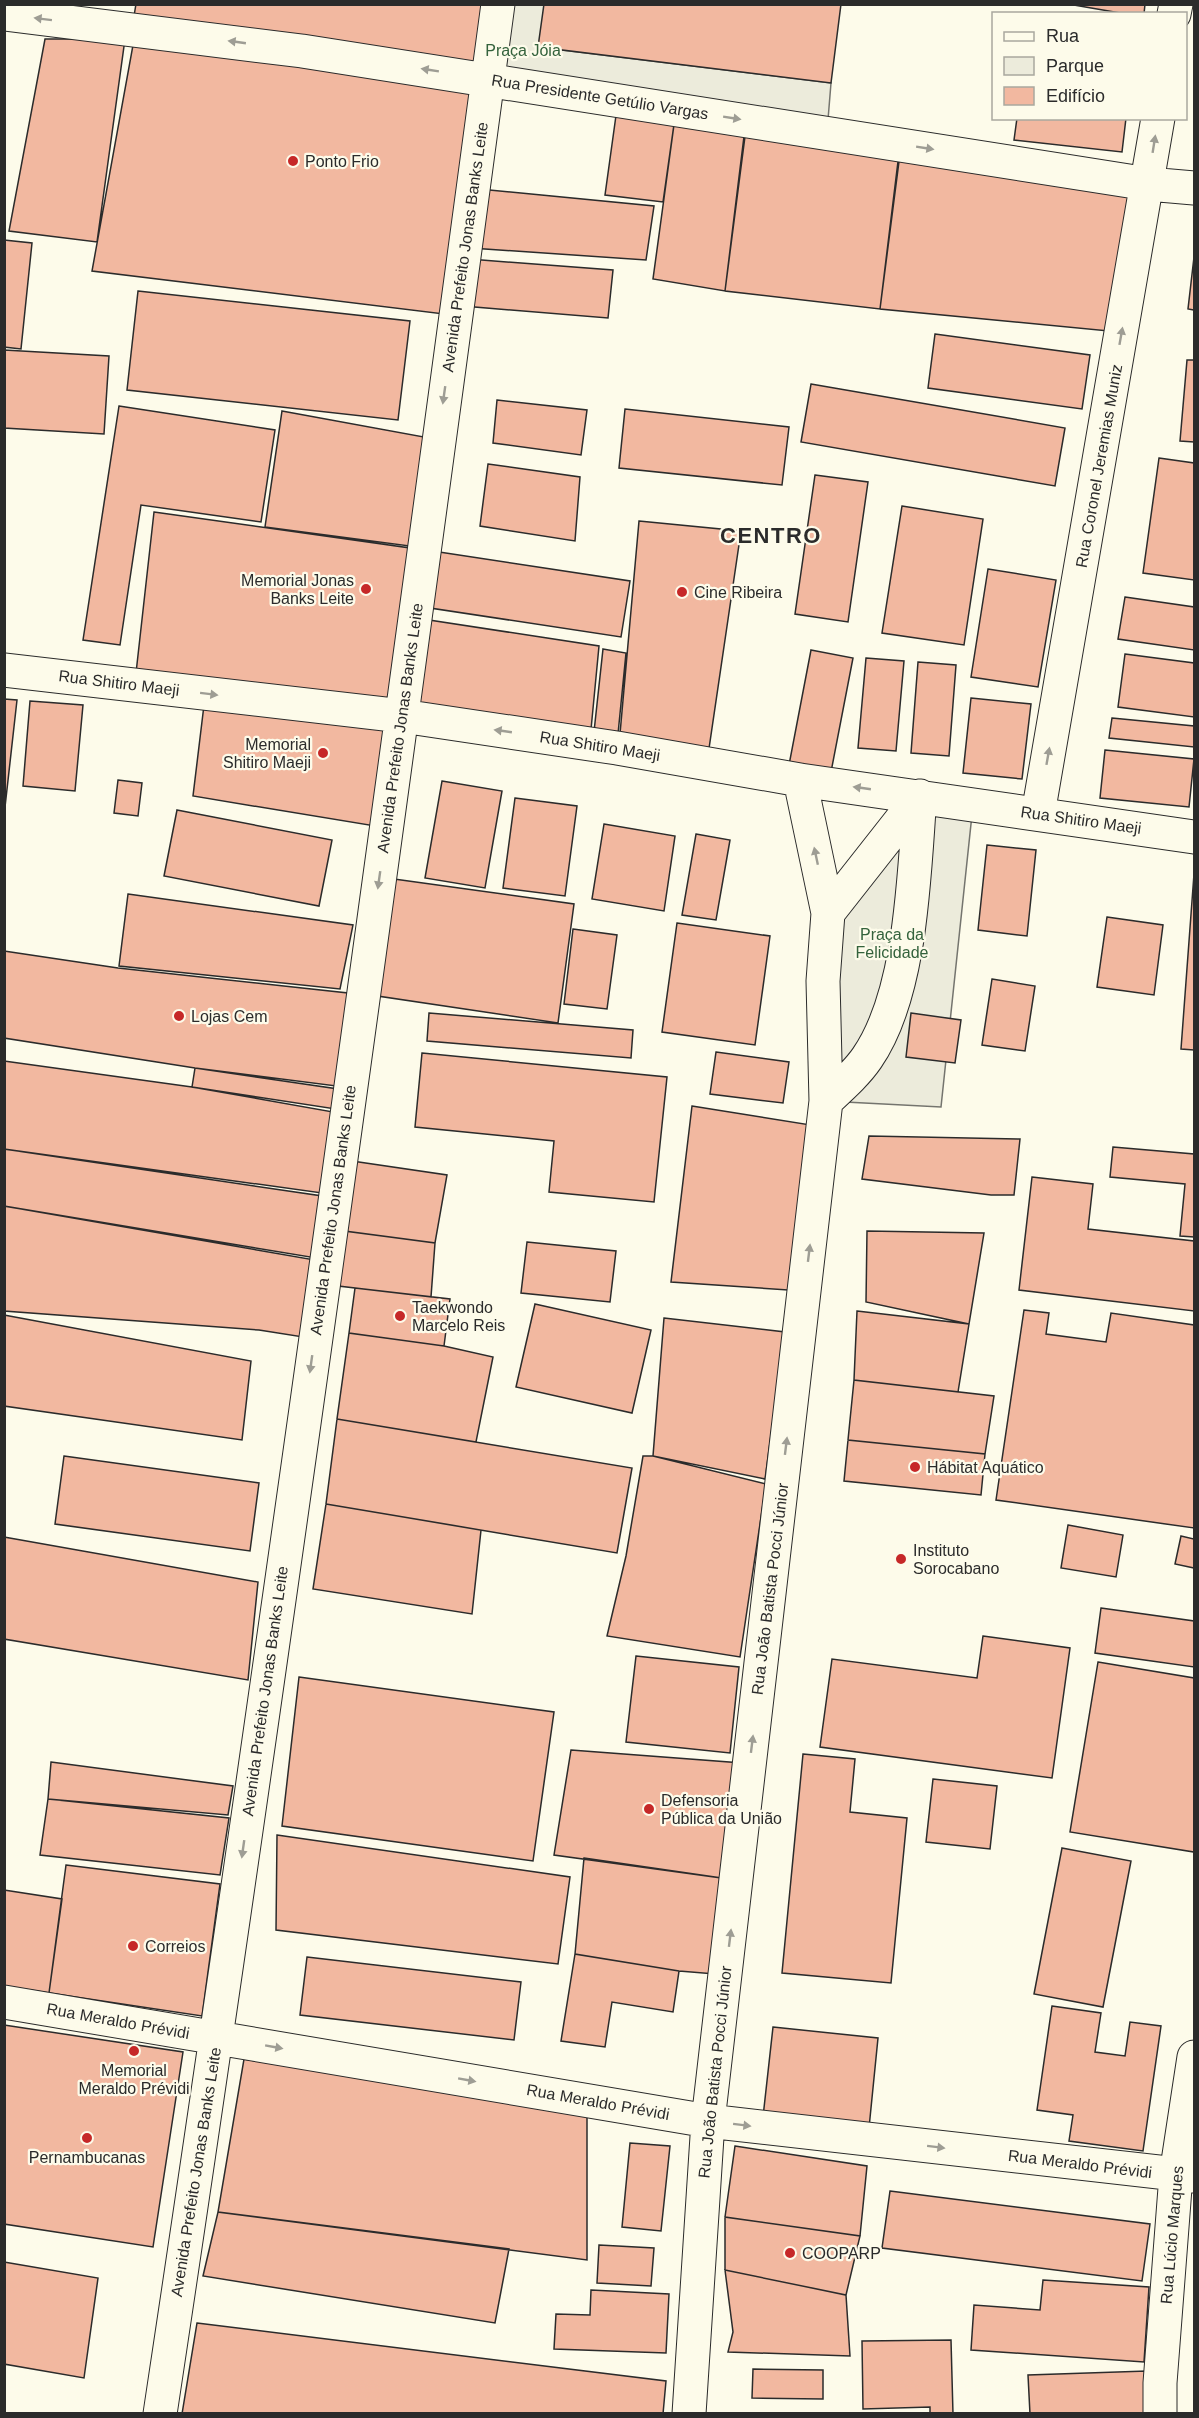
<svg xmlns="http://www.w3.org/2000/svg" width="1199" height="2418" font-family="Helvetica,sans-serif">
<rect width="100%" height="100%" fill="#fdfbea"/>
<!-- green -->
<path fill="#ecebdb" stroke="#74746e" stroke-width="1.5" d="M 558,4 L 554,49 L 831,83 L 827,132 L 488,79 L 498,5 Z
M 920,796 L 973,805 L 941,1107 L 826,1101 L 828,913 Z"/>
<!-- building -->
<path fill="#f2b8a0" stroke="#2b2b2b" stroke-width="1.5" d="M 136,4 L 496,4 L 486,73 L 132,28 Z
M 544,4 L 841,4 L 831,83 L 538,47 Z
M 1068,4 L 1145,4 L 1144,14 L 1126,14 Z
M 135,34 L 486,80 L 452,315 L 92,271 Z
M 45,39 L 125,39 L 97,242 L 9,231 Z
M 618,101 L 676,110 L 663,202 L 605,195 Z
M 676,110 L 746,120 L 725,291 L 653,279 Z
M 1017,118 L 1126,118 L 1122,152 L 1014,140 Z
M 747,121 L 900,145 L 880,309 L 725,291 Z
M 901,146 L 1147,185 L 1119,332 L 880,309 Z
M 479,189 L 654,206 L 646,260 L 471,248 Z
M 4,240 L 32,243 L 21,349 L 4,347 Z
M 1194,257 L 1194,310 L 1188,309 Z
M 469,259 L 613,270 L 608,318 L 463,306 Z
M 138,291 L 410,321 L 398,420 L 127,390 Z
M 935,334 L 1090,355 L 1082,409 L 928,388 Z
M 4,350 L 109,356 L 104,434 L 4,428 Z
M 1187,360 L 1194,360 L 1194,442 L 1180,441 Z
M 811,384 L 1065,428 L 1055,486 L 801,442 Z
M 497,400 L 587,410 L 581,455 L 493,443 Z
M 119,406 L 275,430 L 261,522 L 141,505 L 120,645 L 83,640 Z
M 625,409 L 789,427 L 782,485 L 619,468 Z
M 282,411 L 435,439 L 417,547 L 265,527 Z
M 1159,458 L 1194,463 L 1194,580 L 1143,573 Z
M 488,464 L 580,477 L 575,541 L 480,526 Z
M 815,475 L 868,482 L 848,622 L 795,614 Z
M 902,506 L 983,519 L 964,645 L 882,633 Z
M 154,512 L 417,549 L 397,711 L 136,673 Z
M 639,521 L 741,531 L 707,762 L 619,745 Z
M 426,550 L 630,581 L 621,637 L 417,606 Z
M 988,569 L 1056,580 L 1038,687 L 971,677 Z
M 1125,597 L 1194,607 L 1194,650 L 1118,639 Z
M 416,618 L 599,646 L 590,740 L 407,710 Z
M 603,649 L 626,653 L 617,744 L 593,741 Z
M 811,650 L 853,658 L 831,772 L 789,765 Z
M 1125,654 L 1194,663 L 1194,717 L 1118,707 Z
M 866,658 L 904,661 L 896,751 L 858,748 Z
M 918,662 L 956,665 L 949,756 L 911,753 Z
M 971,698 L 1031,704 L 1022,779 L 963,773 Z
M 4,699 L 17,700 L 4,816 Z
M 30,701 L 83,705 L 75,791 L 23,786 Z
M 204,705 L 394,727 L 381,827 L 193,796 Z
M 1112,718 L 1194,726 L 1194,747 L 1109,738 Z
M 1105,750 L 1194,759 L 1189,807 L 1100,798 Z
M 118,780 L 142,783 L 138,816 L 114,813 Z
M 442,781 L 502,791 L 485,888 L 425,878 Z
M 515,798 L 577,806 L 565,896 L 503,888 Z
M 177,810 L 332,840 L 319,906 L 164,876 Z
M 604,824 L 675,836 L 664,911 L 592,899 Z
M 696,834 L 730,840 L 716,920 L 682,915 Z
M 987,845 L 1036,850 L 1027,936 L 978,930 Z
M 1194,874 L 1194,1050 L 1181,1049 Z
M 394,879 L 574,904 L 558,1023 L 371,995 Z
M 128,894 L 353,925 L 340,989 L 119,966 Z
M 1107,917 L 1163,925 L 1154,995 L 1097,987 Z
M 677,923 L 770,936 L 755,1045 L 662,1032 Z
M 573,929 L 617,935 L 607,1009 L 564,1004 Z
M 4,951 L 118,968 L 357,994 L 344,1087 L 195,1068 L 4,1038 Z
M 992,979 L 1035,986 L 1025,1051 L 982,1045 Z
M 429,1013 L 633,1030 L 631,1058 L 427,1041 Z
M 911,1013 L 961,1020 L 955,1063 L 906,1057 Z
M 716,1052 L 789,1062 L 783,1103 L 710,1094 Z
M 422,1053 L 667,1077 L 654,1202 L 549,1192 L 554,1141 L 415,1127 Z
M 4,1061 L 192,1087 L 339,1113 L 329,1194 L 4,1149 Z
M 195,1068 L 345,1090 L 342,1110 L 192,1087 Z
M 692,1106 L 811,1125 L 788,1290 L 671,1282 Z
M 869,1136 L 1020,1139 L 1014,1195 L 991,1195 L 862,1179 Z
M 1113,1147 L 1194,1154 L 1194,1237 L 1180,1236 L 1185,1184 L 1110,1177 Z
M 4,1149 L 329,1197 L 316,1258 L 4,1206 Z
M 352,1161 L 447,1175 L 435,1243 L 337,1230 Z
M 1032,1177 L 1093,1184 L 1088,1229 L 1194,1241 L 1194,1311 L 1019,1290 Z
M 4,1206 L 315,1260 L 303,1337 L 259,1330 L 4,1311 Z
M 337,1230 L 435,1243 L 431,1297 L 330,1285 Z
M 867,1231 L 984,1233 L 969,1324 L 866,1302 Z
M 527,1242 L 616,1251 L 610,1302 L 521,1293 Z
M 355,1288 L 450,1299 L 444,1346 L 349,1333 Z
M 535,1304 L 651,1330 L 632,1413 L 516,1387 Z
M 1024,1310 L 1049,1313 L 1046,1334 L 1106,1342 L 1111,1313 L 1194,1325 L 1194,1528 L 996,1500 Z
M 857,1311 L 969,1324 L 958,1392 L 854,1380 Z
M 4,1315 L 251,1361 L 242,1440 L 4,1406 Z
M 664,1318 L 785,1332 L 765,1479 L 653,1456 Z
M 349,1333 L 444,1346 L 493,1357 L 476,1442 L 337,1419 Z
M 854,1380 L 994,1396 L 985,1454 L 848,1440 Z
M 337,1419 L 632,1468 L 617,1553 L 326,1504 Z
M 848,1440 L 985,1454 L 981,1495 L 844,1481 Z
M 64,1456 L 259,1483 L 250,1551 L 55,1524 Z
M 643,1456 L 653,1456 L 766,1484 L 740,1657 L 607,1636 L 626,1556 Z
M 326,1504 L 481,1530 L 472,1614 L 313,1589 Z
M 1068,1525 L 1123,1535 L 1116,1577 L 1061,1568 Z
M 1181,1536 L 1194,1539 L 1194,1568 L 1175,1564 Z
M 4,1537 L 258,1582 L 248,1680 L 4,1639 Z
M 1101,1608 L 1194,1621 L 1194,1667 L 1095,1653 Z
M 983,1636 L 1070,1648 L 1052,1778 L 820,1747 L 832,1659 L 977,1678 Z
M 636,1656 L 739,1667 L 730,1753 L 626,1742 Z
M 1098,1662 L 1194,1678 L 1194,1852 L 1070,1832 Z
M 299,1677 L 554,1712 L 533,1861 L 282,1826 Z
M 571,1750 L 742,1763 L 728,1879 L 554,1855 Z
M 803,1754 L 855,1759 L 850,1812 L 907,1818 L 891,1983 L 782,1973 Z
M 51,1762 L 233,1786 L 228,1815 L 48,1799 Z
M 933,1779 L 997,1786 L 990,1849 L 926,1842 Z
M 48,1799 L 229,1818 L 220,1875 L 40,1855 Z
M 277,1835 L 570,1877 L 558,1964 L 276,1930 Z
M 1062,1848 L 1131,1861 L 1103,2007 L 1034,1994 Z
M 584,1858 L 728,1879 L 715,1974 L 679,1971 L 575,1954 Z
M 66,1865 L 220,1884 L 202,2016 L 49,1993 Z
M 4,1890 L 62,1899 L 49,1993 L 4,1986 Z
M 575,1954 L 679,1971 L 673,2012 L 612,2002 L 605,2047 L 561,2041 Z
M 307,1957 L 521,1982 L 514,2040 L 300,2015 Z
M 1052,2006 L 1101,2013 L 1095,2052 L 1125,2056 L 1130,2022 L 1161,2026 L 1143,2151 L 1069,2141 L 1073,2115 L 1037,2110 Z
M 4,2025 L 183,2052 L 153,2247 L 4,2224 Z
M 773,2027 L 878,2038 L 869,2128 L 763,2117 Z
M 244,2059 L 587,2114 L 587,2260 L 218,2212 Z
M 630,2143 L 670,2146 L 661,2231 L 622,2227 Z
M 735,2146 L 867,2166 L 860,2236 L 725,2217 Z
M 890,2191 L 1150,2224 L 1142,2281 L 882,2248 Z
M 218,2212 L 509,2249 L 495,2323 L 203,2276 Z
M 725,2217 L 860,2236 L 846,2295 L 725,2270 Z
M 599,2245 L 654,2248 L 651,2286 L 597,2283 Z
M 4,2262 L 98,2278 L 84,2378 L 4,2364 Z
M 725,2270 L 846,2295 L 850,2356 L 728,2352 L 733,2332 Z
M 1043,2280 L 1149,2287 L 1144,2362 L 971,2350 L 974,2305 L 1040,2310 Z
M 591,2290 L 669,2294 L 666,2353 L 554,2349 L 556,2314 L 590,2315 Z
M 197,2323 L 666,2381 L 663,2414 L 182,2414 Z
M 951,2340 L 953,2414 L 930,2414 L 930,2407 L 863,2409 L 862,2341 Z
M 753,2369 L 823,2370 L 823,2399 L 752,2398 Z
M 1147,2371 L 1148,2414 L 1030,2414 L 1028,2375 Z"/>
<g fill="none" stroke-linecap="round" stroke-linejoin="round">
<!-- minor casing -->
<g stroke="#2b2b2b" stroke-width="35">
<path id="minor" d="M 4,14 L 302,51 L 1148,184 L 1194,188
M 1174,14 L 1176,4
M 4,670 L 402,716 L 617,748 L 800,780 L 1194,837
M 800,780 L 828,913
M 1038,814 L 1158,118
M 826,1101 C 841,1087 856,1074 867,1058 C 912,993 914,873 920,796
M 4,2002 L 708,2121 L 1194,2176
M 160,2414 C 281,1612 390,808 498,4
M 689,2414 L 708,2121 L 826,1101 L 823,981 L 828,913 L 920,796
M 1160,2414 L 1160,2383 L 1176,2175 L 1194,2057"/>
</g>
<!-- minor -->
<use href="#minor" stroke="#fdfbea" stroke-width="33"/>
</g>
<!-- one-way arrows -->
<defs><path id="oneway-solid" d="M-6-.8H1V-3.2L6.5 0L1 3.2V.8H-6Z" transform="scale(1.5)"/></defs>
<g fill="#9e9d94">
<use href="#oneway-solid" transform="translate(43 19) rotate(-173)"/>
<use href="#oneway-solid" transform="translate(237 42) rotate(-172)"/>
<use href="#oneway-solid" transform="translate(430 70) rotate(-171)"/>
<use href="#oneway-solid" transform="translate(732 118) rotate(9)"/>
<use href="#oneway-solid" transform="translate(1154 144) rotate(-81)"/>
<use href="#oneway-solid" transform="translate(925 148) rotate(9)"/>
<use href="#oneway-solid" transform="translate(1121 336) rotate(-80)"/>
<use href="#oneway-solid" transform="translate(444 395) rotate(98)"/>
<use href="#oneway-solid" transform="translate(209 694) rotate(7)"/>
<use href="#oneway-solid" transform="translate(503 731) rotate(-172)"/>
<use href="#oneway-solid" transform="translate(1048 756) rotate(-80)"/>
<use href="#oneway-solid" transform="translate(862 788) rotate(-172)"/>
<use href="#oneway-solid" transform="translate(816 856) rotate(-102)"/>
<use href="#oneway-solid" transform="translate(379 880) rotate(98)"/>
<use href="#oneway-solid" transform="translate(809 1253) rotate(-83)"/>
<use href="#oneway-solid" transform="translate(311 1364) rotate(98)"/>
<use href="#oneway-solid" transform="translate(786 1446) rotate(-83)"/>
<use href="#oneway-solid" transform="translate(752 1744) rotate(-83)"/>
<use href="#oneway-solid" transform="translate(243 1849) rotate(98)"/>
<use href="#oneway-solid" transform="translate(730 1938) rotate(-83)"/>
<use href="#oneway-solid" transform="translate(274 2047) rotate(10)"/>
<use href="#oneway-solid" transform="translate(467 2080) rotate(10)"/>
<use href="#oneway-solid" transform="translate(742 2125) rotate(7)"/>
<use href="#oneway-solid" transform="translate(936 2147) rotate(7)"/>
</g>
<!-- markers -->
<g fill="#c62828" stroke="#fdfbea" stroke-width="2">
<circle cx="293" cy="161" r="6"/>
<circle cx="366" cy="589" r="6"/>
<circle cx="682" cy="592" r="6"/>
<circle cx="323" cy="753" r="6"/>
<circle cx="179" cy="1016" r="6"/>
<circle cx="400" cy="1316" r="6"/>
<circle cx="915" cy="1467" r="6"/>
<circle cx="901" cy="1559" r="6"/>
<circle cx="649" cy="1809" r="6"/>
<circle cx="133" cy="1946" r="6"/>
<circle cx="134" cy="2051" r="6"/>
<circle cx="87" cy="2138" r="6"/>
<circle cx="790" cy="2253" r="6"/>
</g>
<g text-anchor="middle" dominant-baseline="central" stroke-width="4.5" stroke-linejoin="round" paint-order="stroke">
<!-- park labels -->
<g font-size="16" fill="#34623c" stroke="#fdfbea">
<text x="523" y="50">Praça Jóia</text>
<text x="892" y="934">Praça da<tspan x="892" dy="18">Felicidade</tspan></text>
</g>
<!-- street labels -->
<g font-size="16" fill="#2b2b2b" stroke="#fdfbea">
<text transform="translate(600 97) rotate(9)">Rua Presidente Getúlio Vargas</text>
<text transform="translate(465 247) rotate(-82)">Avenida Prefeito Jonas Banks Leite</text>
<text transform="translate(1099 466) rotate(-80)">Rua Coronel Jeremias Muniz</text>
<text transform="translate(119 683) rotate(7)">Rua Shitiro Maeji</text>
<text transform="translate(400 728) rotate(-82)">Avenida Prefeito Jonas Banks Leite</text>
<text transform="translate(600 746) rotate(9)">Rua Shitiro Maeji</text>
<text transform="translate(1081 820) rotate(8)">Rua Shitiro Maeji</text>
<text transform="translate(333 1210) rotate(-82)">Avenida Prefeito Jonas Banks Leite</text>
<text transform="translate(770 1589) rotate(-83)">Rua João Batista Pocci Júnior</text>
<text transform="translate(265 1691) rotate(-82)">Avenida Prefeito Jonas Banks Leite</text>
<text transform="translate(118 2021) rotate(10)">Rua Meraldo Prévidi</text>
<text transform="translate(715 2072) rotate(-84)">Rua João Batista Pocci Júnior</text>
<text transform="translate(598 2102) rotate(10)">Rua Meraldo Prévidi</text>
<text transform="translate(1080 2164) rotate(7)">Rua Meraldo Prévidi</text>
<text transform="translate(196 2172) rotate(-81)">Avenida Prefeito Jonas Banks Leite</text>
<text transform="translate(1172 2235) rotate(-85)">Rua Lúcio Marques</text>
</g>
<!-- poi labels -->
<g font-size="16" fill="#2b2b2b" stroke="#fdfbea" text-anchor="start">
<text x="305" y="161">Ponto Frio</text>
<text x="354" y="580" text-anchor="end">Memorial Jonas<tspan x="354" dy="18">Banks Leite</tspan></text>
<text x="694" y="592">Cine Ribeira</text>
<text x="311" y="744" text-anchor="end">Memorial<tspan x="311" dy="18">Shitiro Maeji</tspan></text>
<text x="191" y="1016">Lojas Cem</text>
<text x="412" y="1307">Taekwondo<tspan x="412" dy="18">Marcelo Reis</tspan></text>
<text x="927" y="1467">Hábitat Aquático</text>
<text x="913" y="1550">Instituto<tspan x="913" dy="18">Sorocabano</tspan></text>
<text x="661" y="1800">Defensoria<tspan x="661" dy="18">Pública da União</tspan></text>
<text x="145" y="1946">Correios</text>
<text x="134" y="2070" text-anchor="middle">Memorial<tspan x="134" dy="18">Meraldo Prévidi</tspan></text>
<text x="87" y="2157" text-anchor="middle">Pernambucanas</text>
<text x="802" y="2253">COOPARP</text>
</g>
<!-- district labels -->
<g font-size="22" font-weight="bold" letter-spacing="1.5" fill="#2b2b2b" stroke="#fdfbea">
<text x="771" y="535">CENTRO</text>
</g>
</g>
<!-- border -->
<rect width="1199" height="2418" fill="none" stroke="#2b2b2b" stroke-width="12"/>
<!-- legend -->
<rect x="992" y="12" width="195" height="108" fill="#fdfbea" stroke="#a9a89e" stroke-width="1.5"/>
<rect x="1004" y="32" width="30" height="9" fill="#fdfbea" stroke="#a9a89e" stroke-width="1.5"/>
<text x="1046" y="42" font-size="18" fill="#2b2b2b">Rua</text>
<rect x="1004" y="57" width="30" height="18" fill="#ecebdb" stroke="#a9a89e" stroke-width="1.5"/>
<text x="1046" y="72" font-size="18" fill="#2b2b2b">Parque</text>
<rect x="1004" y="87" width="30" height="18" fill="#f2b8a0" stroke="#a9a89e" stroke-width="1.5"/>
<text x="1046" y="102" font-size="18" fill="#2b2b2b">Edifício</text>
</svg>
